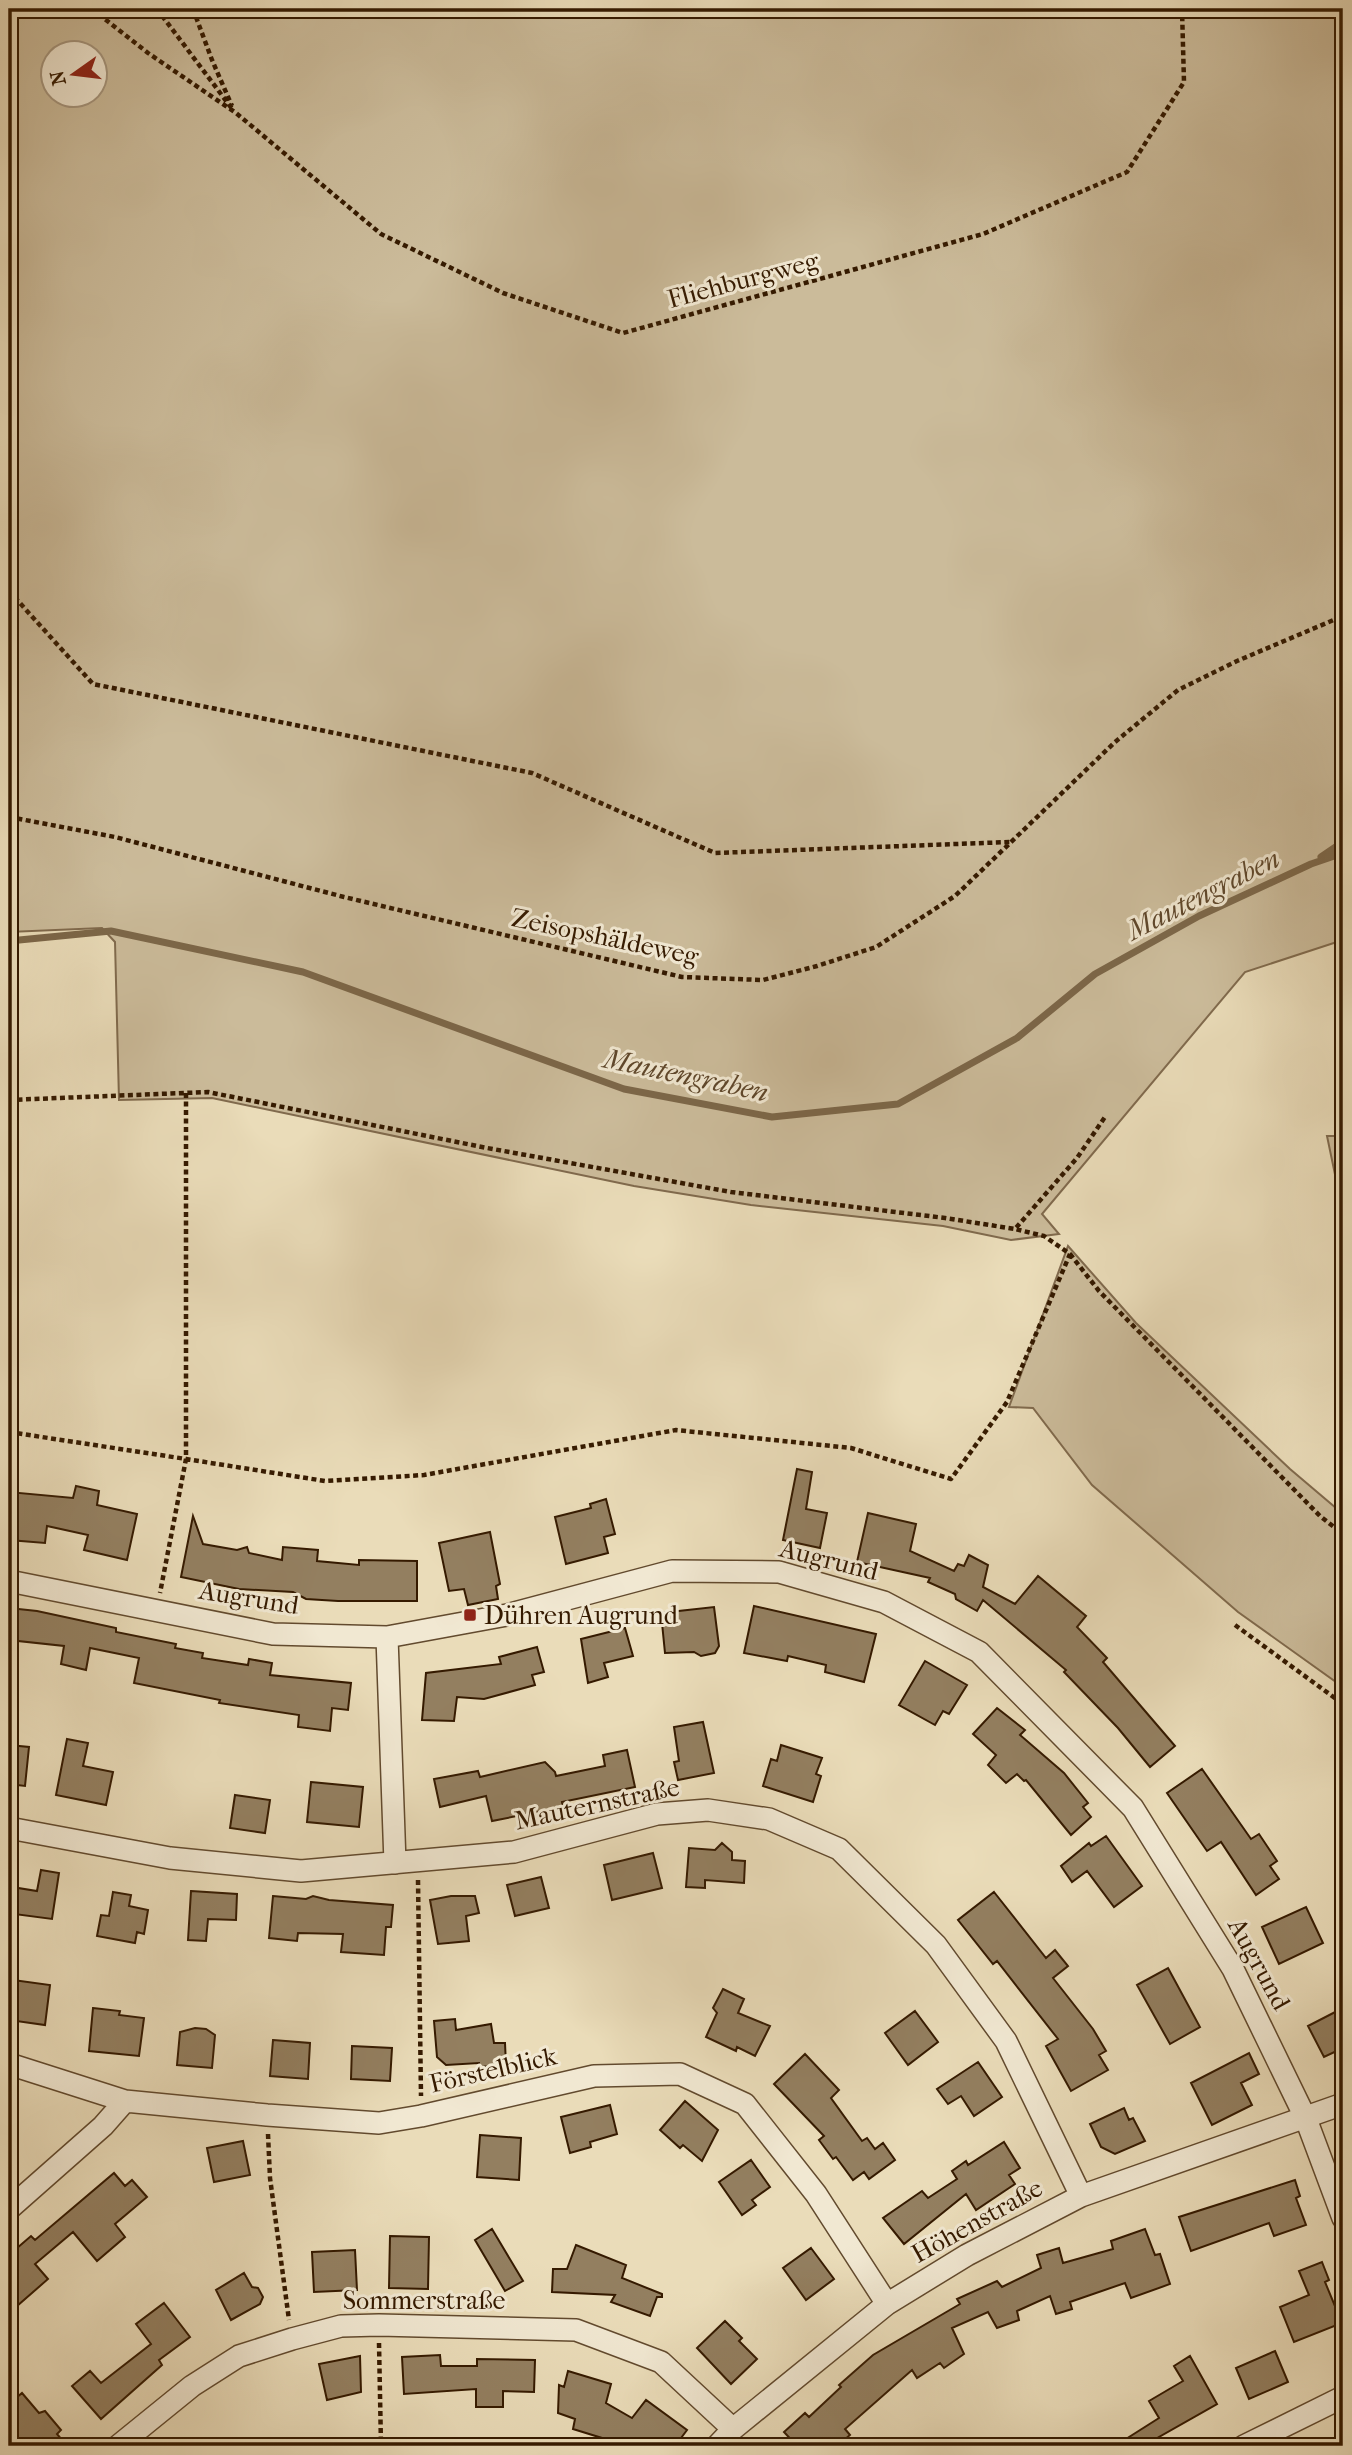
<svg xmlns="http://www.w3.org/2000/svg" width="1352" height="2455" font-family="'IM FELL French Canon',serif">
<rect width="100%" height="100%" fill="#eadcb9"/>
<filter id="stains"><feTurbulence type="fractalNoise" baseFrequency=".00286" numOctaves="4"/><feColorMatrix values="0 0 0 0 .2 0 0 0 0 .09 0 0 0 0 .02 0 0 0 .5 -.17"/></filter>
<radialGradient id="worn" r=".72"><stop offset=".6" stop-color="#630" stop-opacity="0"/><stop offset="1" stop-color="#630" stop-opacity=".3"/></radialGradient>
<!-- green -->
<path fill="#cbbb9a" stroke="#806a4d" stroke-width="2" fill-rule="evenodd" d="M 9,9 L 1343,9 L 1343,940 L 1245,972 L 1042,1214 L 1059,1234 L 1011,1240 L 943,1226 L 751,1205 L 634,1186 L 212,1098 L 119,1100 L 115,942 L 102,928 L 9,932 ZM 52,52 L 94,52 L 94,94 L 52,94 Z
M 1327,1136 L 1343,1136 L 1343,1213 Z
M 1068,1246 L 1136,1323 L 1290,1469 L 1343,1514 L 1343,1687 L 1238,1612 L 1092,1485 L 1033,1408 L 1009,1407 Z"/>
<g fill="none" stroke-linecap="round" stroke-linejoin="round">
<!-- stream -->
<path stroke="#7c6749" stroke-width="7" d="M 1321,857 L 1343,842
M 9,941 L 111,931 L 303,972 L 624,1089 L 772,1117 L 898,1104 L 1017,1038 L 1095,974 L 1199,916 L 1311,864 L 1343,853"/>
</g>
<!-- building -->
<path fill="#937f60" stroke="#351a00" stroke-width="2" d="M 797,1469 L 812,1472 L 806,1509 L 827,1513 L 820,1548 L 783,1540 Z
M 76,1486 L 99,1491 L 97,1505 L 137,1514 L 127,1560 L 84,1550 L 88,1535 L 47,1526 L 45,1543 L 9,1540 L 9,1492 L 73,1498 Z
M 606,1499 L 615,1534 L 604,1537 L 608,1553 L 566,1564 L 555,1517 L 591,1508 L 590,1504 Z
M 868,1513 L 916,1524 L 910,1551 L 954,1571 L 958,1564 L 964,1566 L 969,1555 L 988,1565 L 983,1587 L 1015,1604 L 1038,1576 L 1086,1616 L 1077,1627 L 1107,1658 L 1103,1662 L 1175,1746 L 1150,1767 L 1118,1728 L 1064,1672 L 1066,1670 L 983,1600 L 977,1611 L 956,1599 L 955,1594 L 928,1582 L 930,1578 L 857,1562 Z
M 193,1516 L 203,1544 L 237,1550 L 247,1547 L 249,1553 L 282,1560 L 283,1547 L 318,1550 L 317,1561 L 359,1565 L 359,1560 L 417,1561 L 417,1601 L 338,1601 L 306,1599 L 293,1592 L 239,1589 L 181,1577 Z
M 490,1532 L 500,1584 L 496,1586 L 498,1599 L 468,1605 L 464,1589 L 449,1591 L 439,1543 Z
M 754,1606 L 876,1634 L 864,1682 L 825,1672 L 826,1665 L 788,1656 L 787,1661 L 744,1653 Z
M 714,1607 L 719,1646 L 715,1653 L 701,1656 L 694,1652 L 665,1653 L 661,1613 Z
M 9,1608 L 37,1611 L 116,1628 L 116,1632 L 176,1644 L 175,1648 L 203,1653 L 202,1658 L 248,1665 L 249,1659 L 272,1663 L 270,1675 L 351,1683 L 348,1710 L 332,1708 L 330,1731 L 298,1727 L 299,1715 L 219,1703 L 220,1700 L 134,1683 L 139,1658 L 90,1648 L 86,1670 L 61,1664 L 64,1646 L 9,1640 Z
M 625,1628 L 633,1656 L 604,1663 L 608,1677 L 588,1683 L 581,1639 Z
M 537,1647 L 544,1672 L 532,1675 L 535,1685 L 484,1699 L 457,1697 L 454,1721 L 422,1720 L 426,1673 L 501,1664 L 499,1657 Z
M 925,1661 L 967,1685 L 949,1714 L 943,1711 L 935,1725 L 899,1705 Z
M 997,1708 L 1025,1730 L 1020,1735 L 1064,1773 L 1088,1803 L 1083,1807 L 1091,1817 L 1071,1835 L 1026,1780 L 1024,1781 L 1017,1774 L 1006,1783 L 988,1765 L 996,1755 L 973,1734 Z
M 703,1722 L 714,1773 L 678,1780 L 674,1762 L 679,1761 L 674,1727 Z
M 67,1739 L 88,1743 L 83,1766 L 113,1772 L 106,1805 L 56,1795 Z
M 9,1745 L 29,1747 L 25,1786 L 9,1784 Z
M 781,1745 L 822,1758 L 816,1774 L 821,1776 L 813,1802 L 763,1786 L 771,1759 L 777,1761 Z
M 627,1750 L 635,1787 L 562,1802 L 563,1807 L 492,1821 L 486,1796 L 440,1807 L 434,1779 L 478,1771 L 480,1777 L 545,1762 L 555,1772 L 556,1776 L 605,1766 L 603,1755 Z
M 1202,1769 L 1251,1839 L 1259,1834 L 1277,1861 L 1270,1866 L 1279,1879 L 1256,1895 L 1221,1842 L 1207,1851 L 1167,1793 Z
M 311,1782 L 363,1787 L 359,1827 L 307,1822 Z
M 235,1795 L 270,1800 L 265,1833 L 230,1828 Z
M 1106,1836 L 1142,1886 L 1114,1907 L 1087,1871 L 1072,1882 L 1061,1866 L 1089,1843 L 1091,1846 Z
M 722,1843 L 732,1852 L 732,1860 L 745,1861 L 744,1883 L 705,1880 L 705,1888 L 686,1887 L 689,1848 L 715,1850 Z
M 653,1853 L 662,1888 L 612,1900 L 604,1865 Z
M 41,1870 L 59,1873 L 52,1919 L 14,1914 L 18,1888 L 37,1891 Z
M 541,1877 L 549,1908 L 515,1916 L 507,1885 Z
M 191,1891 L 237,1894 L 236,1920 L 208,1919 L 206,1941 L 188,1940 Z
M 113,1892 L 131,1895 L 129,1906 L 148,1910 L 144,1934 L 137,1932 L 135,1943 L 97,1936 L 101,1915 L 109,1916 Z
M 994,1892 L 1046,1958 L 1055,1950 L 1068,1966 L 1053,1978 L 1093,2029 L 1106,2051 L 1099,2055 L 1108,2070 L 1071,2091 L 1046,2046 L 1058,2039 L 997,1961 L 993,1964 L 958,1920 Z
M 273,1896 L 306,1899 L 313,1896 L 329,1900 L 393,1905 L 391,1927 L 386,1927 L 384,1955 L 341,1952 L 343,1934 L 298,1933 L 297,1941 L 269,1938 Z
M 451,1896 L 475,1896 L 479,1913 L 466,1916 L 469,1941 L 438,1944 L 430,1900 Z
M 1306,1907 L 1323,1943 L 1279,1964 L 1262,1927 Z
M 1168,1968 L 1200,2027 L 1170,2044 L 1137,1985 Z
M 13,1980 L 50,1985 L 45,2025 L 9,2020 Z
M 723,1989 L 744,1999 L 738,2013 L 770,2026 L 755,2056 L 737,2047 L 736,2051 L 706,2037 L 717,2013 L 713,2008 Z
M 93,2008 L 120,2011 L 119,2015 L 144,2018 L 139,2056 L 89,2051 Z
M 1343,2008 L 1343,2048 L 1324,2057 L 1308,2026 Z
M 915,2011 L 938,2042 L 908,2065 L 885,2033 Z
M 455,2019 L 456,2030 L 491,2024 L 494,2043 L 505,2043 L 506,2065 L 479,2067 L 479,2063 L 446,2065 L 437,2057 L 434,2021 Z
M 195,2028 L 206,2029 L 215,2035 L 212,2068 L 177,2065 L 180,2032 Z
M 273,2040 L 310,2043 L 308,2079 L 270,2076 Z
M 352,2046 L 392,2048 L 390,2081 L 351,2079 Z
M 1249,2053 L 1259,2074 L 1241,2083 L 1252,2105 L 1212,2125 L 1191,2083 Z
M 805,2054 L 839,2090 L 831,2098 L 862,2141 L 867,2138 L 875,2149 L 883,2143 L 895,2160 L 869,2179 L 864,2172 L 853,2180 L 836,2157 L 833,2159 L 819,2140 L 824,2136 L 774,2084 Z
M 978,2062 L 1002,2097 L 974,2116 L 961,2096 L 948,2104 L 937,2089 Z
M 685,2101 L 718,2130 L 702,2161 L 683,2145 L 680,2148 L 660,2130 Z
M 610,2105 L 617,2134 L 590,2142 L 591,2147 L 570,2153 L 561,2117 Z
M 1124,2108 L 1129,2120 L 1133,2118 L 1145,2141 L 1115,2154 L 1101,2147 L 1090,2124 Z
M 480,2135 L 521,2138 L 519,2180 L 477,2177 Z
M 243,2141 L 250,2175 L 214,2182 L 207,2148 Z
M 1004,2142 L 1020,2168 L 1009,2175 L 1015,2184 L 976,2210 L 966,2194 L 904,2244 L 883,2218 L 922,2191 L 928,2198 L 957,2179 L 952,2171 L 966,2161 L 968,2165 Z
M 751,2160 L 770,2187 L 752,2200 L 756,2205 L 742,2215 L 719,2182 Z
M 114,2173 L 125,2186 L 132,2180 L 147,2197 L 115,2224 L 125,2237 L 97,2261 L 73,2232 L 35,2264 L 48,2279 L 9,2313 L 9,2255 L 31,2236 L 35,2240 Z
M 1295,2180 L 1300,2196 L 1296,2198 L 1306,2225 L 1274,2236 L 1269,2223 L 1191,2251 L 1179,2217 Z
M 492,2229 L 523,2281 L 505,2291 L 475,2240 Z
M 1145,2229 L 1155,2255 L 1160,2254 L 1170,2284 L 1131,2298 L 1125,2283 L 1070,2302 L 1072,2309 L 1056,2314 L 1050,2296 L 1017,2311 L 1019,2320 L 997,2328 L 988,2312 L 952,2328 L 964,2354 L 944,2368 L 940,2363 L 917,2378 L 912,2370 L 845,2429 L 850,2435 L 837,2446 L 797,2446 L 784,2432 L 805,2413 L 809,2417 L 841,2387 L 839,2385 L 873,2355 L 960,2304 L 957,2299 L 997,2281 L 1002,2287 L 1041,2268 L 1037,2255 L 1059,2248 L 1063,2263 L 1113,2249 L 1111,2241 Z
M 390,2236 L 429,2237 L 428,2289 L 389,2288 Z
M 576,2245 L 626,2265 L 622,2278 L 662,2294 L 662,2297 L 657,2297 L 650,2316 L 611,2302 L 615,2295 L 552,2292 L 553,2269 L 567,2269 Z
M 811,2248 L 834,2279 L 806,2300 L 783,2268 Z
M 355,2250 L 357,2290 L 314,2292 L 312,2252 Z
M 1322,2262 L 1329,2280 L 1325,2282 L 1342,2323 L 1294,2342 L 1280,2307 L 1309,2295 L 1299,2271 Z
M 244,2273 L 252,2287 L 258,2288 L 263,2297 L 260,2304 L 231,2320 L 216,2290 Z
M 164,2303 L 190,2337 L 159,2360 L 162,2365 L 101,2419 L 72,2386 L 90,2371 L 101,2383 L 151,2344 L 136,2324 Z
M 725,2321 L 742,2338 L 739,2341 L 757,2359 L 731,2384 L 697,2348 Z
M 1275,2351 L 1288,2382 L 1249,2399 L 1236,2368 Z
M 440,2355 L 441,2366 L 477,2366 L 477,2359 L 535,2360 L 534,2392 L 503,2391 L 503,2407 L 476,2407 L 476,2389 L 404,2394 L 402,2357 Z
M 360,2356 L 361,2392 L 327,2400 L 319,2364 Z
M 1190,2356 L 1217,2404 L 1143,2446 L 1131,2446 L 1126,2439 L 1159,2418 L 1149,2401 L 1183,2381 L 1174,2366 Z
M 568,2371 L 611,2384 L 606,2403 L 632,2418 L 646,2400 L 687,2430 L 675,2446 L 613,2446 L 602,2438 L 573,2429 L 575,2419 L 558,2413 L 559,2385 L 564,2387 Z
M 22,2393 L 39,2413 L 45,2411 L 61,2430 L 57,2434 L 67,2446 L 15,2446 L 18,2438 L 9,2428 L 9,2404 Z"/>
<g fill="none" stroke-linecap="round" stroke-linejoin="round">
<!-- street casing -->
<g stroke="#624a2e" stroke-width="24">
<path id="street" d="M 9,1581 L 273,1634 L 387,1637 L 507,1615 L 672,1571 L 779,1572 L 884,1602 L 979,1652 L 1133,1808 L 1233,1969 L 1306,2119 L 1343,2218
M 387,1637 L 395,1863
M 9,1828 L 170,1858 L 301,1871 L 514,1852 L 657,1814 L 708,1810 L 769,1819 L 839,1849 L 936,1945 L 1006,2041 L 1081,2196
M 9,2064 L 125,2101 L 267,2115 L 379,2123 L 421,2116 L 594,2076 L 680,2074 L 745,2104 L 816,2194 L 887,2304
M 9,2209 L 103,2126 L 125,2101
M 118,2446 L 192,2386 L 239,2356 L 292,2339 L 341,2326 L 379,2325 L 576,2330 L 661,2362 L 733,2429
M 717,2446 L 733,2429 L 887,2304 L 967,2255 L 1081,2196 L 1343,2104
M 1244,2446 L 1343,2397"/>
</g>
<!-- path -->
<path stroke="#351a00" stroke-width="4.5" stroke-dasharray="5 3.5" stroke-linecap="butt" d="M 92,9 L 148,53 L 236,113 L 381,234 L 503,293 L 623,333 L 983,234 L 1127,172 L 1184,82 L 1182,9
M 157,9 L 233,110
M 193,9 L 212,60 L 232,106
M 9,591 L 93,684 L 532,773 L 715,853 L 1010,842
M 9,817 L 115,837 L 344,897 L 682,977 L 763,980 L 817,966 L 876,947 L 955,896 L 1115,742 L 1178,690 L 1237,661 L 1343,616
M 186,1093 L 186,1459 L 325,1481 L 424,1475 L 676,1430 L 851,1448 L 951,1479 L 1007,1402 L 1070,1254 L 1044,1236 L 1015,1229
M 9,1100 L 208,1092 L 487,1148 L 731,1192 L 945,1218 L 1015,1229 L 1077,1158 L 1105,1117
M 1070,1254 L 1099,1291 L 1320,1516 L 1343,1534
M 9,1432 L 186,1459 L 160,1593
M 1235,1625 L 1343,1704
M 418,1880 L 421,2096
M 268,2134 L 270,2178 L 289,2320
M 379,2343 L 381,2446"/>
<!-- street -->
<use href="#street" stroke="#f1e8d2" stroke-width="21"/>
</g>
<!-- markers -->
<rect fill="#8f2418" stroke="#f1e8d2" stroke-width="2.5" x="463" y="1608" width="14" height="14" rx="3.5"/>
<g text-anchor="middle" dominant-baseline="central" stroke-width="6" stroke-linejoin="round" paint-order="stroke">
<!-- street labels -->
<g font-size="26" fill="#351a00" stroke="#f1e8d2">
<text transform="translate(743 280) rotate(-15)">Fliehburgweg</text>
<text transform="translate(605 937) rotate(12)">Zeisopshäldeweg</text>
<text transform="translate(829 1560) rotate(14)">Augrund</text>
<text transform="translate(249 1598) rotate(9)">Augrund</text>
<text transform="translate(597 1804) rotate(-12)">Mauternstraße</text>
<text transform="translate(1259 1964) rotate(61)">Augrund</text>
<text transform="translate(493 2070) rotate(-13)">Förstelblick</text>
<text transform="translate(977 2221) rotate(-29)">Höhenstraße</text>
<text x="424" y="2300">Sommerstraße</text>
</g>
<!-- poi labels -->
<g font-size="26" fill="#351a00" stroke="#f1e8d2" text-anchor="start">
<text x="484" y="1615">Dühren Augrund</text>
</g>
<!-- water labels -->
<g font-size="28" font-style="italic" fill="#5f472b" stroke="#f1e8d2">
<text transform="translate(1203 894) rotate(-27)">Mautengraben</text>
<text transform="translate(686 1075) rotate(12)">Mautengraben</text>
</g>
</g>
<!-- margin -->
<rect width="1352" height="2455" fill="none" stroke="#eadcb9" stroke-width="35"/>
<rect x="10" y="10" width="1331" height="2434" fill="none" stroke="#351a00" stroke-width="3.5"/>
<rect x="18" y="18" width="1317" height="2420" fill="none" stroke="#351a00" stroke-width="2"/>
<!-- north arrow -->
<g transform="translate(74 74) rotate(256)"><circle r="33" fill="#f1e8d2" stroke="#a6967e" stroke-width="2"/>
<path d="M0-5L12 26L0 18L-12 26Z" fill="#8f2418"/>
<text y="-10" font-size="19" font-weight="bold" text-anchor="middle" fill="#351a00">N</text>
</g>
<rect width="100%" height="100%" filter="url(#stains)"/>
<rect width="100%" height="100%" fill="url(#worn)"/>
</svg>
